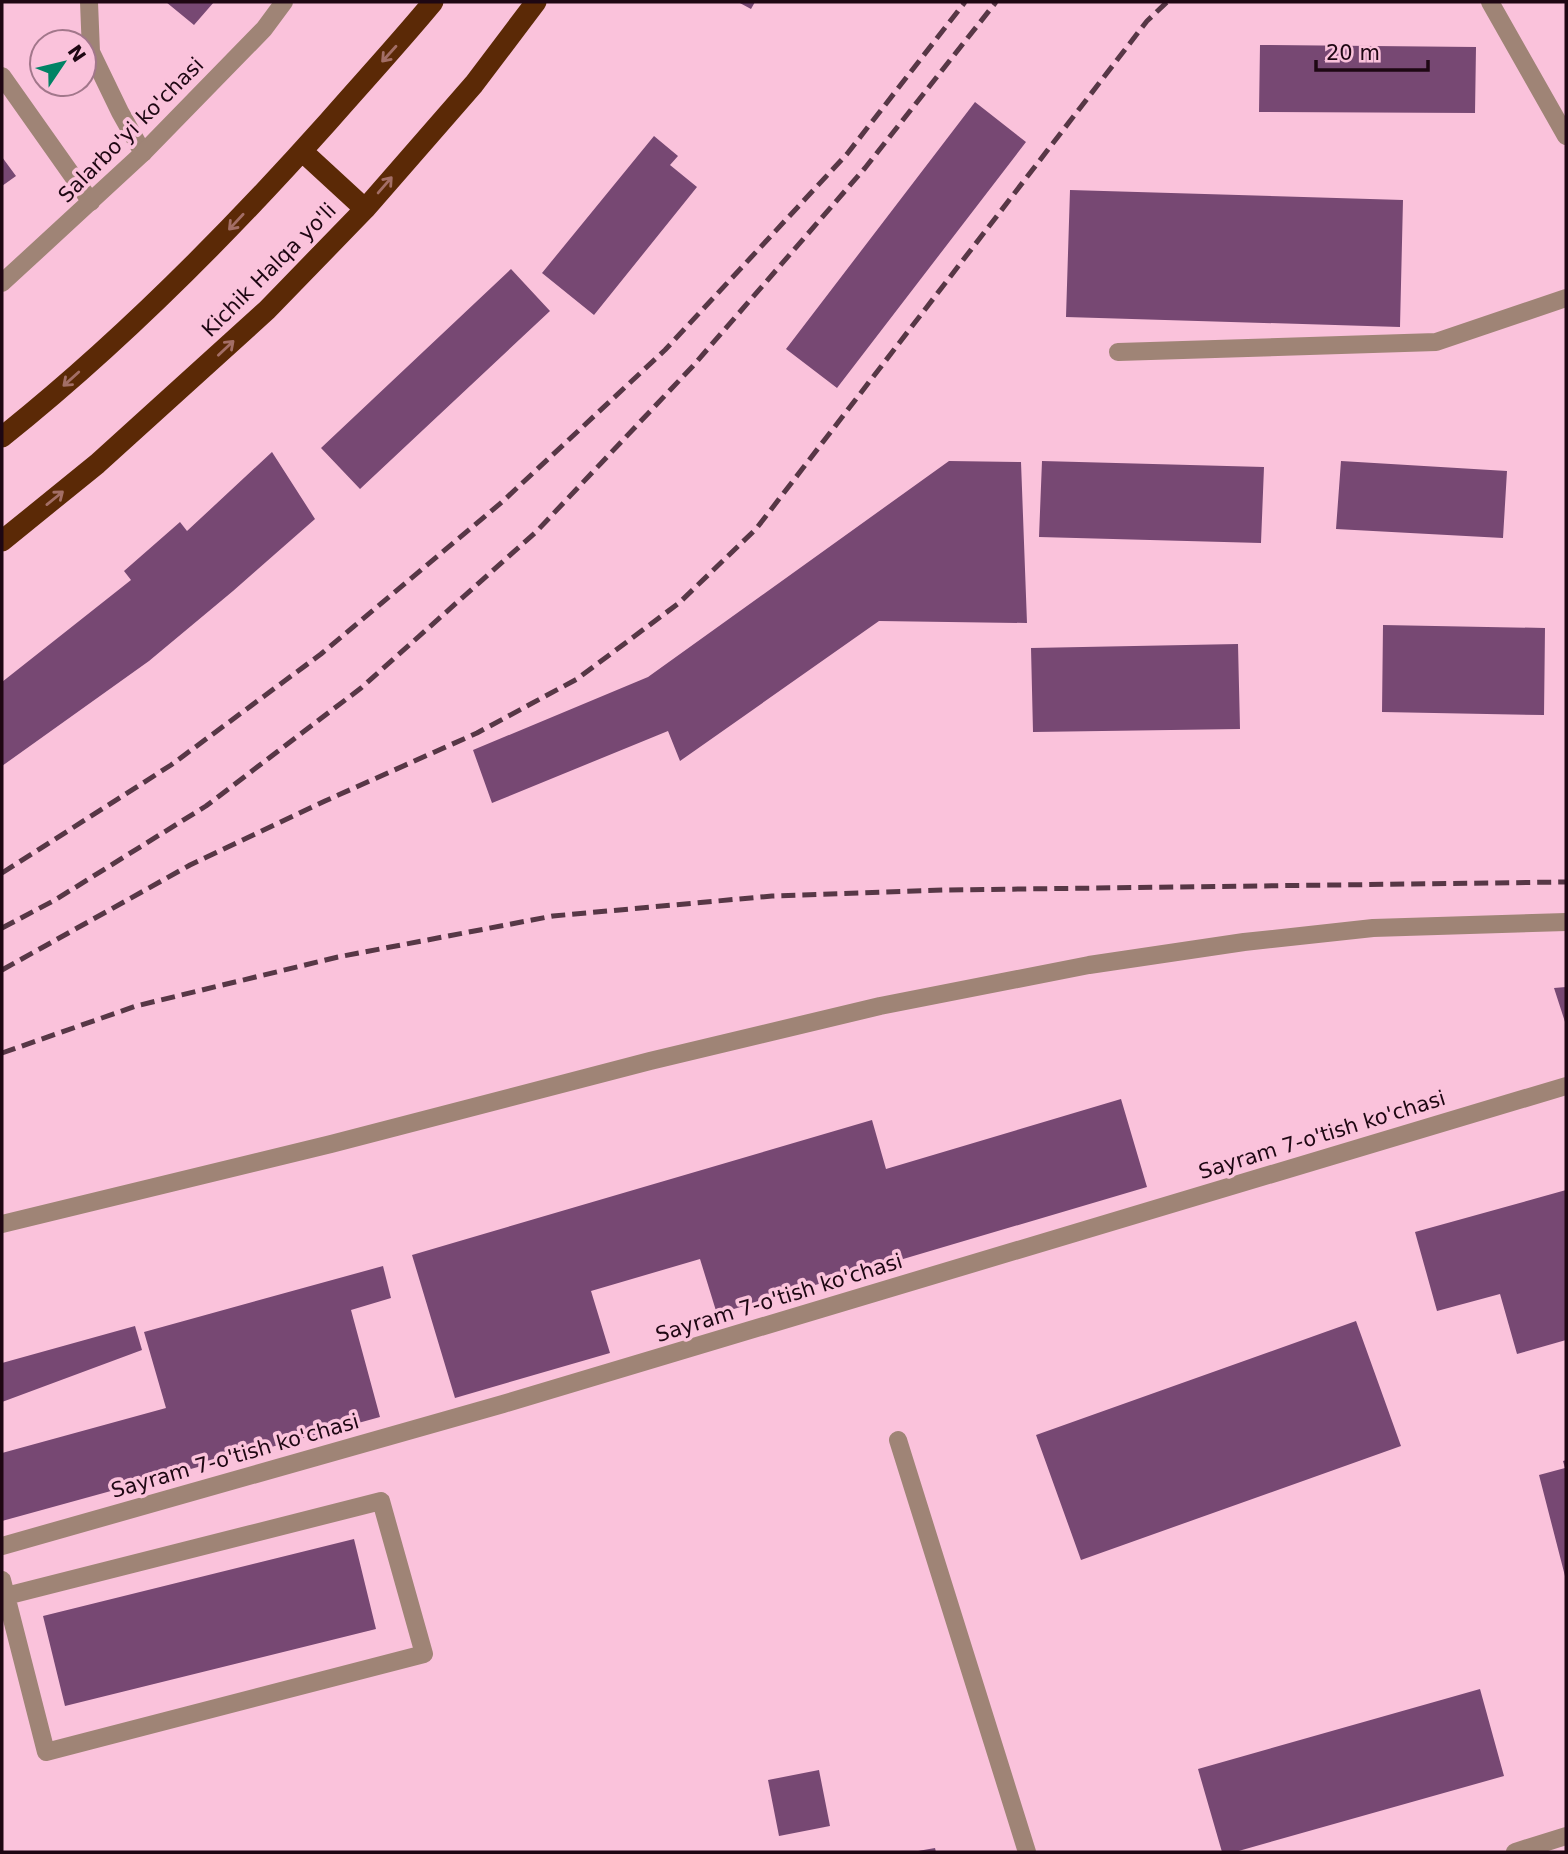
<svg xmlns="http://www.w3.org/2000/svg" width="1568" height="1854" font-family="'DejaVu Sans',sans-serif">
<rect width="100%" height="100%" fill="#fac2db"/>
<!-- building -->
<path fill="#774873" d="M 166,2 L 214,2 L 194,25 Z
M 738,2 L 755,2 L 751,9 Z
M 1260,45 L 1476,47 L 1475,113 L 1259,112 Z
M 975,102 L 1026,142 L 837,388 L 786,349 Z
M 654,136 L 678,156 L 670,165 L 697,187 L 594,315 L 542,273 Z
M 2,157 L 16,176 L 2,186 Z
M 1070,190 L 1403,200 L 1400,327 L 1066,317 Z
M 511,269 L 550,311 L 360,489 L 321,448 Z
M 272,452 L 315,519 L 233,591 L 149,661 L 2,766 L 2,682 L 131,580 L 124,571 L 180,522 L 187,531 Z
M 949,461 L 1021,462 L 1027,623 L 879,621 L 680,761 L 668,731 L 492,803 L 473,750 L 648,677 Z
M 1042,461 L 1264,467 L 1261,543 L 1039,537 Z
M 1341,461 L 1507,471 L 1503,538 L 1336,529 Z
M 1383,625 L 1545,628 L 1544,715 L 1382,712 Z
M 1238,644 L 1240,729 L 1033,732 L 1031,648 Z
M 1566,987 L 1566,1025 L 1554,988 Z
M 1121,1099 L 1147,1187 L 717,1314 L 700,1259 L 591,1291 L 610,1353 L 455,1398 L 412,1255 L 872,1120 L 886,1169 Z
M 1566,1190 L 1566,1340 L 1517,1354 L 1500,1294 L 1437,1311 L 1415,1232 Z
M 383,1266 L 391,1298 L 351,1310 L 380,1417 L 2,1521 L 2,1453 L 166,1408 L 144,1332 Z
M 1356,1321 L 1401,1446 L 1081,1560 L 1036,1435 Z
M 135,1326 L 142,1350 L 2,1402 L 2,1363 Z
M 1566,1460 L 1566,1576 L 1565,1576 L 1539,1475 L 1565,1468 L 1563,1461 Z
M 354,1539 L 376,1629 L 65,1706 L 43,1616 Z
M 1480,1689 L 1504,1776 L 1235,1852 L 1222,1852 L 1198,1769 Z
M 819,1770 L 830,1826 L 779,1836 L 768,1780 Z
M 935,1848 L 936,1852 L 918,1852 L 918,1851 Z"/>
<g fill="none" stroke-linecap="round" stroke-linejoin="round">
<!-- lane -->
<path stroke="#9f8476" stroke-width="18" d="M 89,2 L 91,52 L 120,112 L 143,153
M 1490,2 L 1566,136
M 2,76 L 91,202
M 1118,352 L 1436,342 L 1566,298
M 2,1224 L 331,1144 L 650,1061 L 880,1006 L 1089,965 L 1244,942 L 1373,928 L 1566,922
M 898,1440 L 1027,1852
M 2,1580 L 46,1752 L 424,1654 L 381,1501 L 6,1596
M 1515,1852 L 1566,1836"/>
<!-- street -->
<path stroke="#9f8476" stroke-width="18" d="M 2,283 L 143,153 L 264,29 L 284,2
M 2,1546 L 503,1404 L 1566,1086"/>
<!-- highway -->
<path stroke="#5b2906" stroke-width="21" d="M 302,151 L 365,209
M 2,437 C 120,343 227,235 328,122 C 363,82 399,43 433,2
M 2,541 L 97,464 L 267,310 L 365,209 L 474,84 L 536,2"/>
<!-- rail -->
<path stroke="#573746" stroke-width="5" stroke-dasharray="14 7" stroke-linecap="butt" d="M 2,873 L 171,765 L 321,654 L 502,502 L 665,350 L 847,154 L 965,2
M 2,928 L 55,900 L 206,806 L 361,688 L 536,532 L 692,367 L 865,168 L 996,2
M 2,970 L 190,865 L 325,801 L 477,733 L 577,679 L 679,603 L 756,529 L 1147,21 L 1167,2
M 2,1053 L 136,1006 L 338,957 L 553,916 L 772,896 L 945,890 L 1566,882"/>
</g>
<!-- one-way arrows -->
<defs><path id="oneway-shaft" d="M-6 0H5M1.5-3L5.5 0L1.5 3" fill="none" stroke-width="1.6" stroke-linecap="round" stroke-linejoin="round" transform="scale(1.75)"/></defs>
<g stroke="#a36e66">
<use href="#oneway-shaft" transform="translate(389 54) rotate(132)"/>
<use href="#oneway-shaft" transform="translate(385 185) rotate(-49)"/>
<use href="#oneway-shaft" transform="translate(236 222) rotate(133)"/>
<use href="#oneway-shaft" transform="translate(226 348) rotate(-43)"/>
<use href="#oneway-shaft" transform="translate(71 379) rotate(138)"/>
<use href="#oneway-shaft" transform="translate(55 498) rotate(-39)"/>
</g>
<g text-anchor="middle" dominant-baseline="central" stroke-width="7" stroke-linejoin="round" paint-order="stroke">
<!-- street labels -->
<g font-size="21" fill="#1e0713" stroke="#fac2db">
<text transform="translate(131 130) rotate(-45)">Salarbo'yi ko'chasi</text>
<text transform="translate(269 270) rotate(-45)">Kichik Halqa yo'li</text>
<text transform="translate(1322 1135) rotate(-17)">Sayram 7-o'tish ko'chasi</text>
<text transform="translate(779 1298) rotate(-17)">Sayram 7-o'tish ko'chasi</text>
<text transform="translate(235 1456) rotate(-16)">Sayram 7-o'tish ko'chasi</text>
</g>
</g>
<!-- border -->
<rect width="1568" height="1854" fill="none" stroke="#1e0713" stroke-width="7"/>
<!-- north arrow -->
<g transform="translate(63 63) rotate(55)"><circle r="33" fill="#fac2db" stroke="#a2778b" stroke-width="2"/>
<path d="M0-5L12 26L0 18L-12 26Z" fill="#008365"/>
<text y="-10" font-size="19" font-weight="bold" text-anchor="middle" fill="#1e0713">N</text>
</g>
<!-- scale -->
<path d="M1316 60v10h112v-10" fill="none" stroke="#1e0713" stroke-width="3.5"/>
<text x="1326" y="60" font-size="21" fill="#1e0713" stroke="#fac2db" stroke-width="5" paint-order="stroke">20 m</text>
</svg>
